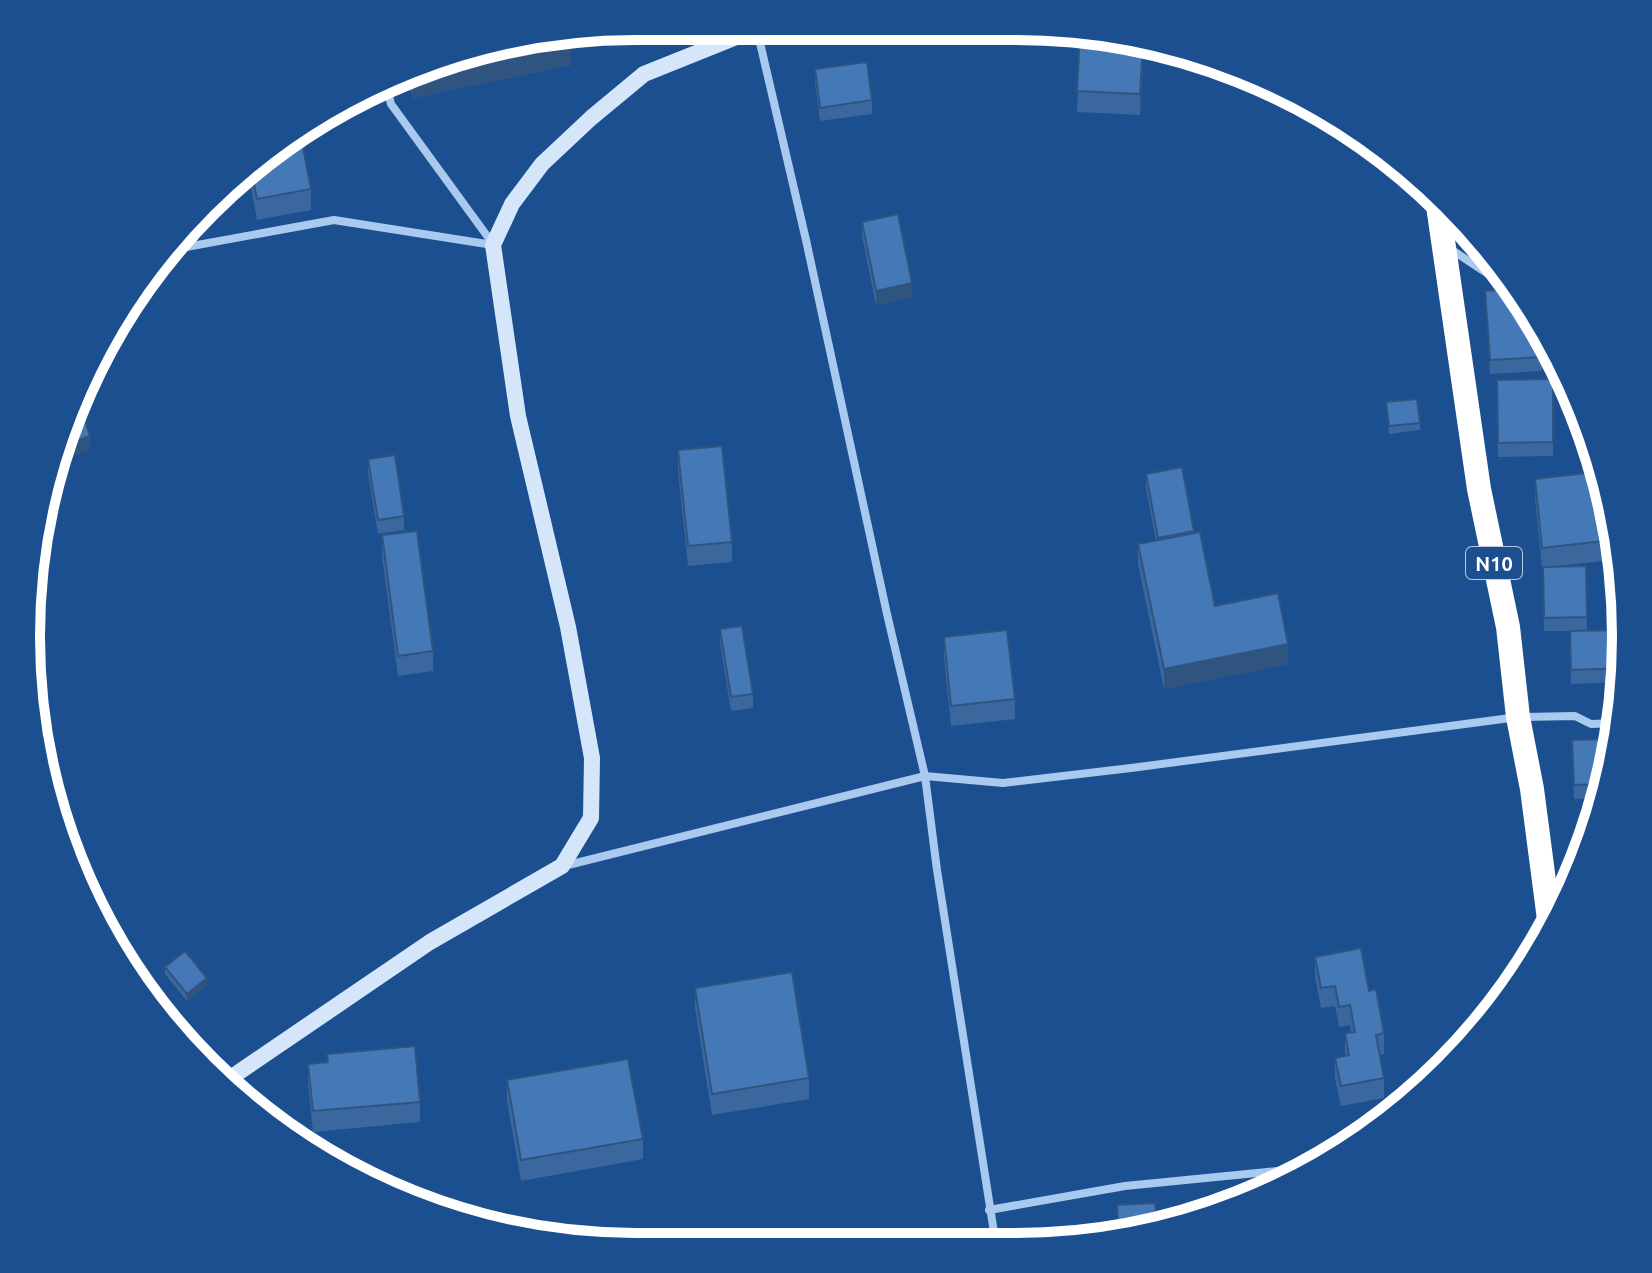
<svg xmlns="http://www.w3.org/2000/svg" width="1652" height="1273" font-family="Ubuntu,sans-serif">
<rect width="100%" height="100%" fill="#1b4f8f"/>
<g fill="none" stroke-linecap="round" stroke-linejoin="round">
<!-- street -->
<path stroke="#a9c9ee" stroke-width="8" d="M 757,30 L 806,240 L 887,614 L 925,776 L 937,870 L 996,1245
M 386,85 L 391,104 L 493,244
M 1449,248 L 1500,282 L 1508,281
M 170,250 L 334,220 L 493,245
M 564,866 L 925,776 L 1003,783 L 1131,768 L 1518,717 L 1575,716 L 1591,724 L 1617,723
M 989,1210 L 1125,1186 L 1317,1167"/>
<!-- secondary -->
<path stroke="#d6e6fa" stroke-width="16" d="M 223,1083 L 430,942 L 562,866 L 591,818 L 592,758 L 568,627 L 518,416 L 493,245 L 512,204 L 542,164 L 591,118 L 644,74 L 764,26"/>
<!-- highway -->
<path stroke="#fff" stroke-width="24" d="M 1437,199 L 1479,489 L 1508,627 L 1518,717 L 1532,789 L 1550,927"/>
</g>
<!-- wall -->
<path fill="#3a679d" d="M 1080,32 L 1144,45 L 1140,115 L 1077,112 Z
M 478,47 L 571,65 L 413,98 L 409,76 Z
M 815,69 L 872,100 L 872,114 L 820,121 L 815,83 Z
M 300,132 L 311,189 L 311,210 L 257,220 L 248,172 Z
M 862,222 L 912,297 L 876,305 L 862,236 Z
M 1485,291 L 1542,357 L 1542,371 L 1490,374 Z
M 1553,379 L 1553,456 L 1498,457 L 1497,380 Z
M 1386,402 L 1420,423 L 1420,430 L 1389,434 Z
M 678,450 L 732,542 L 732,562 L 688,566 L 678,471 Z
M 368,459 L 404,516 L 404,530 L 378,534 L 368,473 Z
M 1146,474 L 1194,531 L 1215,606 L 1288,664 L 1164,689 L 1138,564 L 1138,544 L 1156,541 L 1146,488 Z
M 1535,479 L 1603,541 L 1603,561 L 1550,567 L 1586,566 L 1587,630 L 1623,630 L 1625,676 L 1624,682 L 1571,684 L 1570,631 L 1544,631 L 1543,568 L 1542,568 L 1535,499 Z
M 382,535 L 433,651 L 433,671 L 398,676 L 382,556 Z
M 720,629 L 753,694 L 753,708 L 731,711 L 720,643 Z
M 944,637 L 1015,699 L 1015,719 L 951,726 L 944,657 Z
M 1614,739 L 1604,798 L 1574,799 L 1572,740 Z
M 1315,957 L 1369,991 L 1384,1033 L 1384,1054 L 1379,1055 L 1384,1078 L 1384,1098 L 1341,1106 L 1335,1079 L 1335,1058 L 1345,1056 L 1345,1033 L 1351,1032 L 1350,1025 L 1339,1027 L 1335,1006 L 1321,1008 L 1315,977 Z
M 165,967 L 207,985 L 187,1001 L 165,974 Z
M 695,988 L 809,1078 L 809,1099 L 712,1115 L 695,1008 Z
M 308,1064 L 420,1102 L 420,1122 L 313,1132 L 308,1084 Z
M 507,1080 L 643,1139 L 643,1159 L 521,1181 L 507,1101 Z"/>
<!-- shaded-wall -->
<path fill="#305480" d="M 571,44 L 571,65 L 413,98 L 413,77 Z
M 1143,45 L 1144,45 L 1140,115 L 1140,94 Z
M 912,283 L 912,297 L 876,305 L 876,291 Z
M 90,436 L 90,450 L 54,462 L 60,446 Z
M 1288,644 L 1288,664 L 1164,689 L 1164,669 Z
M 88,871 L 88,885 L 85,887 L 81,876 Z
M 145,966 L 145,980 L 140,984 L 134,976 Z
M 207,978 L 207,985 L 187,1001 L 187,994 Z"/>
<!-- building -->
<path fill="#4478b7" stroke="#305480" stroke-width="2" d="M 1080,32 L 1143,45 L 1140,94 L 1077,91 Z
M 569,35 L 571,44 L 413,77 L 413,74 L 478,47 Z
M 867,62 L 872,100 L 820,108 L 815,69 Z
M 300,132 L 311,189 L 257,199 L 251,169 Z
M 898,214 L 912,283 L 876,291 L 862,222 Z
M 1514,289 L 1540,325 L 1542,357 L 1490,360 L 1485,291 Z
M 1553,379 L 1553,442 L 1498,443 L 1497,380 Z
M 1417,399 L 1420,423 L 1389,426 L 1386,402 Z
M 79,402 L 90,436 L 60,446 Z
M 722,446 L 732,542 L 688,546 L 678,450 Z
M 395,455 L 404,516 L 378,520 L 368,459 Z
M 1182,467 L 1194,531 L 1158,538 L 1146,474 Z
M 1595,472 L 1603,541 L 1542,548 L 1535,479 Z
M 417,531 L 433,651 L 398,656 L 382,535 Z
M 1200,532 L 1215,606 L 1278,593 L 1288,644 L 1164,669 L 1138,544 Z
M 1586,566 L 1587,617 L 1544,618 L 1543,567 Z
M 742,626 L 753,694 L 731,697 L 720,629 Z
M 1007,630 L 1015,699 L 951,706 L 944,637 Z
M 1623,630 L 1624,668 L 1571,670 L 1570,631 Z
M 1614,739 L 1607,784 L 1574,785 L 1572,740 Z
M 1595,821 L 1587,844 L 1585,822 Z
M 67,843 L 88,871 L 81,876 Z
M 115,931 L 145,966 L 134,976 L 108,942 L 106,938 Z
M 1361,948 L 1369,991 L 1376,989 L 1384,1033 L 1376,1035 L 1384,1078 L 1341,1086 L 1335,1058 L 1349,1055 L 1345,1033 L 1355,1032 L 1350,1005 L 1339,1007 L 1335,986 L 1321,988 L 1315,957 Z
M 185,951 L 207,978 L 187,994 L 165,967 Z
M 792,972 L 809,1078 L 712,1094 L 695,988 Z
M 415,1046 L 420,1102 L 313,1111 L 308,1064 L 328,1062 L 327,1054 Z
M 628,1059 L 643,1139 L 521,1160 L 507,1080 Z
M 1155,1203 L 1157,1226 L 1119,1233 L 1117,1205 Z
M 1052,1237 L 1080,1237 L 1080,1241 L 1052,1246 Z"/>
<g text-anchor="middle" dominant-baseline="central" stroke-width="8" stroke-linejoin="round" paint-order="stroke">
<!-- shield labels -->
<rect fill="#1b4f8f" stroke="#bbcadd" stroke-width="2" x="1466" y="547" width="56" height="32" rx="6"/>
<g font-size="20" font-weight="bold" fill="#fff">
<text x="1494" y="563">N10</text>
</g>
</g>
<!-- crop -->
<path d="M0 0H1652V1273H0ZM636 40H1016A596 596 0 0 1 1612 636V637A596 596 0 0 1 1016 1233H636A596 596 0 0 1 40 637V636A596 596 0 0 1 636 40Z" fill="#1b4f8f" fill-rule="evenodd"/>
<path fill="none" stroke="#fff" stroke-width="10" d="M636 40H1016A596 596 0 0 1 1612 636V637A596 596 0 0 1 1016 1233H636A596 596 0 0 1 40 637V636A596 596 0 0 1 636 40Z"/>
</svg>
